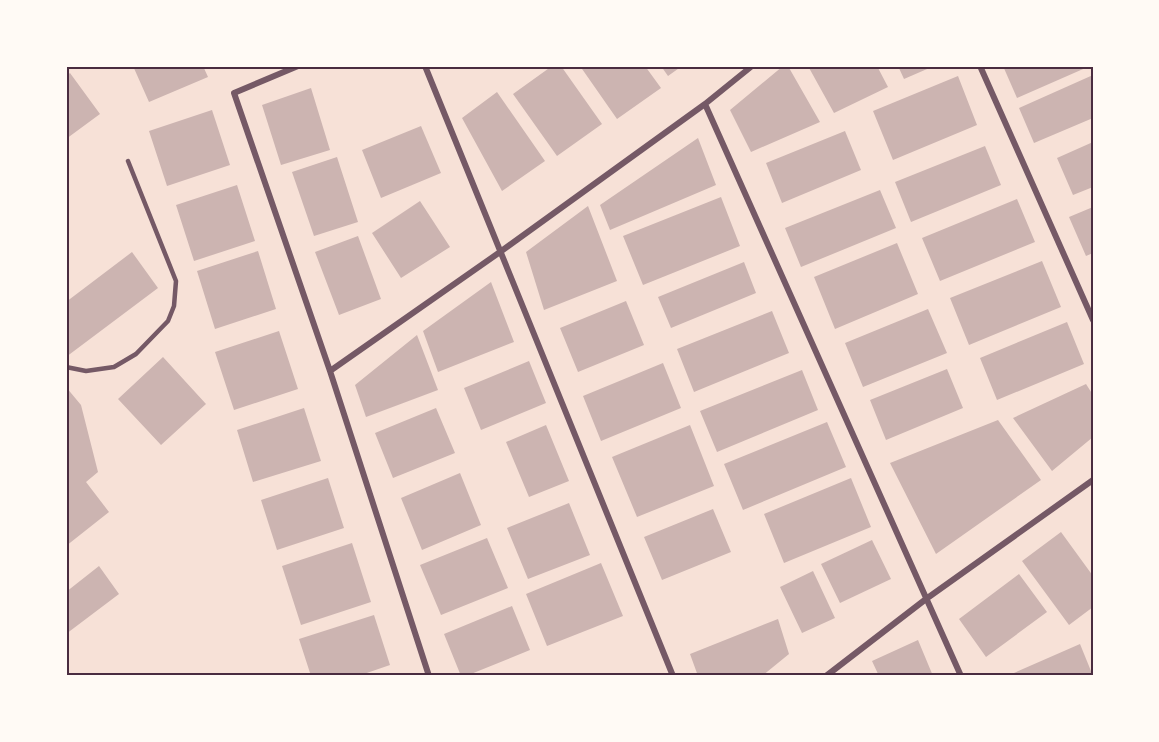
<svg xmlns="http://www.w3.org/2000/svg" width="1159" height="742" font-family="'Fira Sans Condensed',sans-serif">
<rect width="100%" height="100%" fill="#f7e1d7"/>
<!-- building -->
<path fill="#ccb4b1" d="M 133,66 L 203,66 L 208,77 L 149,102 Z
M 552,66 L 561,66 L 602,124 L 557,156 L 513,94 Z
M 580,66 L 645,66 L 661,88 L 617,119 Z
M 661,66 L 682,66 L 668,76 Z
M 783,66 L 788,66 L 820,122 L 751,152 L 730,110 Z
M 808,66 L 877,66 L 888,87 L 834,113 Z
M 898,66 L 934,66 L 904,79 Z
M 1003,66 L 1090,66 L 1017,98 Z
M 70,73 L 100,114 L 66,139 L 66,76 Z
M 1093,75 L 1093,118 L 1034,143 L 1019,108 Z
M 958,76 L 977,125 L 893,160 L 873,111 Z
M 311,88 L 330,150 L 281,165 L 262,105 Z
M 497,92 L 545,161 L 502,191 L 462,118 Z
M 212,110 L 230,165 L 167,186 L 149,131 Z
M 421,126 L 441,173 L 381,198 L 362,150 Z
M 845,131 L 861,170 L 782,203 L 766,163 Z
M 698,138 L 716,185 L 610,230 L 600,205 Z
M 1093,142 L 1093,187 L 1073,195 L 1057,158 Z
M 985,146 L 1001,185 L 911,222 L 895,182 Z
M 337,157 L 358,222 L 314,236 L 292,172 Z
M 237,185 L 255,241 L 194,261 L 176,205 Z
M 880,190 L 896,228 L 801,267 L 785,228 Z
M 721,197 L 740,246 L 643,285 L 623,236 Z
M 1017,199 L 1035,242 L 940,281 L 922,238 Z
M 420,201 L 450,247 L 401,278 L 372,233 Z
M 588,206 L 617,281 L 544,310 L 526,252 Z
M 1093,207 L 1093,253 L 1086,256 L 1069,217 Z
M 358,236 L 381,299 L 339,315 L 315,252 Z
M 897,243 L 918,294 L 835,329 L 814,277 Z
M 258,251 L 276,309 L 215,329 L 197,271 Z
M 132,252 L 158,288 L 66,357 L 66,302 Z
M 1042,261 L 1061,307 L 969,345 L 950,298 Z
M 744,262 L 756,293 L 671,328 L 658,297 Z
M 491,282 L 514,342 L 438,372 L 423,331 Z
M 626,301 L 644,345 L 578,372 L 560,328 Z
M 928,309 L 947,353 L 863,387 L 845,343 Z
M 772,311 L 789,353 L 694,392 L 677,349 Z
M 1067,322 L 1084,364 L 997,400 L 980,358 Z
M 279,331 L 298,389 L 234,410 L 215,352 Z
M 417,335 L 438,390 L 366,417 L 355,385 Z
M 163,357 L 206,404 L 161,445 L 118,399 Z
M 529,361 L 546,403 L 481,430 L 464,388 Z
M 663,363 L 681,408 L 601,441 L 583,396 Z
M 947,369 L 963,408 L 886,440 L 870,400 Z
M 802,370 L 818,410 L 717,452 L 700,411 Z
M 1086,384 L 1093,395 L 1093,437 L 1052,471 L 1013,418 Z
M 66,387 L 81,405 L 98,472 L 86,482 L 109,512 L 66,546 Z
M 304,408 L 321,461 L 253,482 L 237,430 Z
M 436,408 L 455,453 L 393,478 L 375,433 Z
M 998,420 L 1041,480 L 936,554 L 890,463 Z
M 827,422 L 846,467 L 743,510 L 724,464 Z
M 546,425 L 569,481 L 529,497 L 506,442 Z
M 690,425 L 714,486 L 637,517 L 612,457 Z
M 460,473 L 481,525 L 422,550 L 401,498 Z
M 328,478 L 344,528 L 277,550 L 261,500 Z
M 851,478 L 871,527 L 784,563 L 764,514 Z
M 569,503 L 590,555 L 528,579 L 507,528 Z
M 713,509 L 731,552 L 662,580 L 644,537 Z
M 1061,532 L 1093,576 L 1093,607 L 1069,625 L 1022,561 Z
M 487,538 L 508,588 L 441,615 L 420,565 Z
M 872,540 L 891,579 L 840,603 L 821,564 Z
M 352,543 L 371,602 L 301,625 L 282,566 Z
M 601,563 L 623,616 L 547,646 L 526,594 Z
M 99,566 L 119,594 L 66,634 L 66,592 Z
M 813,571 L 835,618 L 802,633 L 780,587 Z
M 1019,574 L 1047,612 L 986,657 L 959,619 Z
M 512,606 L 530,650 L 466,676 L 461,676 L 444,634 Z
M 374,615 L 390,665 L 358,676 L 311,676 L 299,639 Z
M 778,619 L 789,654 L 762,676 L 698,676 L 690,654 Z
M 918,640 L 933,676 L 879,676 L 872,661 Z
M 1080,644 L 1093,676 L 1007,676 Z"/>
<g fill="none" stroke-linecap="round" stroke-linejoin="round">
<!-- service -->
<path stroke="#755966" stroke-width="4.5" d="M 66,367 L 86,371 L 114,367 L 136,354 L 168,321 L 174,306 L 176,281 L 128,161"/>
<!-- minor -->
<path stroke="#755966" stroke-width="6" d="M 298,66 L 234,93 L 330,371 L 429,676
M 425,66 L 673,676
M 980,66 L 1093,320
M 705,104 L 961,676
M 330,371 L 500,252 L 705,104 L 752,66
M 826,676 L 926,599 L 1093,480"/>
</g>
<!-- border -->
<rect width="1159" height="742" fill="none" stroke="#fffaf5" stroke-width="135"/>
<rect x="68" y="68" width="1024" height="606" fill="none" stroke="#4a2c40" stroke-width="2"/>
</svg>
